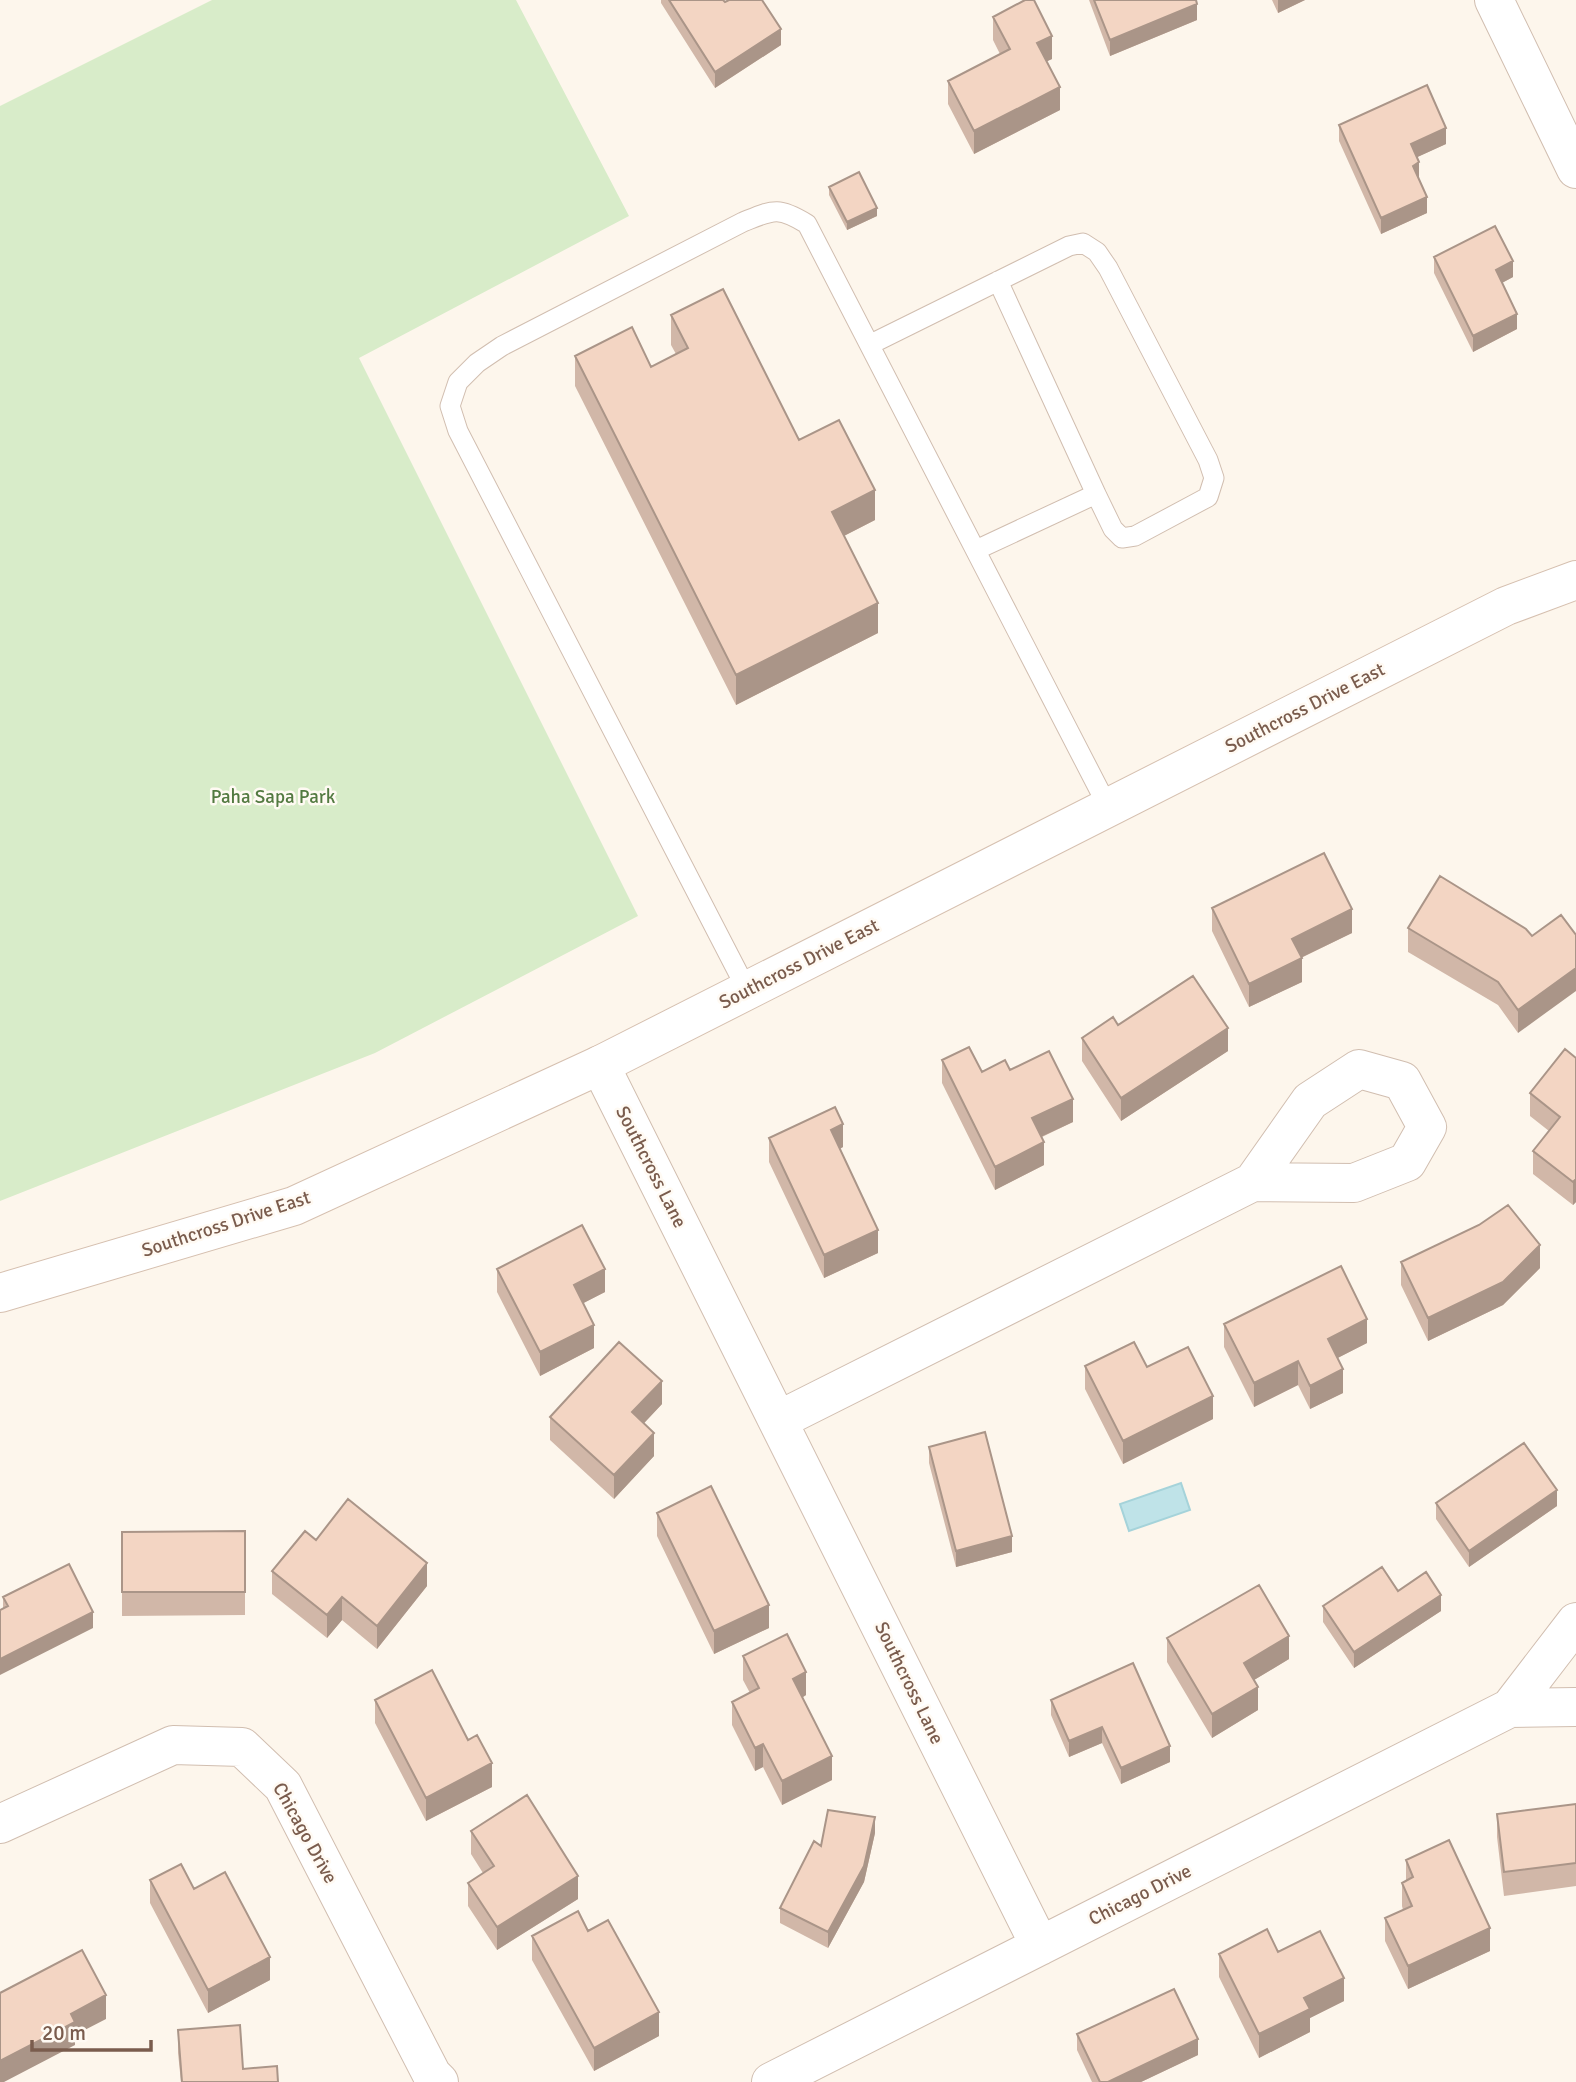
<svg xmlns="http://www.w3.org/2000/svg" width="1576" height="2082" font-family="Signika,sans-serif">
<rect width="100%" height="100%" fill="#fdf6ec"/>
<!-- green -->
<path fill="#d8ecc9" d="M 212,0 L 516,0 L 629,216 L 359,358 L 638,916 L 375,1053 L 0,1201 L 0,106 Z"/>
<!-- water -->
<path fill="#bfe3e8" stroke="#a5d3da" stroke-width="2" d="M 1181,1483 L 1190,1510 L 1129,1531 L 1120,1504 Z"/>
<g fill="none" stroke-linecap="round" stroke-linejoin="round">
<!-- lane casing -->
<g stroke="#d1beb0" stroke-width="21">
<path id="lane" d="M 998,281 L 1096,494
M 871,344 L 1069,246 L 1083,243 L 1097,252 L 1108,268 L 1208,460 L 1214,478 L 1208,497 L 1135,536 L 1122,538 L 1113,529 L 1096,494 L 976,550
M 747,990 L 458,431 L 450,406 L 458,382 L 477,363 L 502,346 L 743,222 C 773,210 778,206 807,224 L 1108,807"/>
</g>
<!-- street casing -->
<g stroke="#d1beb0" stroke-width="40">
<path id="street" d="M 1494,0 L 1576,169
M 600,1065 L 1040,1946
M 779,1420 L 1253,1182 L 1354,1183 L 1407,1162 L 1427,1127 L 1402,1081 L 1359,1069 L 1310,1101 L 1253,1182
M 1510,1708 L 1576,1707
M 0,1824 L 173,1745 L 242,1747 L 283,1786 L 432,2075 L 439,2082
M 771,2082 L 1510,1708 L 1576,1622"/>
</g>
<!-- secondary casing -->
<g stroke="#d6c0b0" stroke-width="40">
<path id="secondary" d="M 0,1293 L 294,1206 L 600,1065 L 1506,606 L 1576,580"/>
</g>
<!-- lane -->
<use href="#lane" stroke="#fff" stroke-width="19"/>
<!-- street -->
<use href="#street" stroke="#fff" stroke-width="38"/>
<!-- secondary -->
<use href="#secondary" stroke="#fff" stroke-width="38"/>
</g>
<!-- wall -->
<path fill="#d1b7a8" d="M 661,0 L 723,0 L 725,2 L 781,45 L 715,88 L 661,3 Z
M 1089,0 L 1196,0 L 1197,20 L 1110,56 Z
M 1272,0 L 1305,0 L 1278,13 Z
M 993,17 L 1052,59 L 1047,61 L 1060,110 L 974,154 L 948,104 L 948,81 L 1000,54 L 993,40 Z
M 1339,125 L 1446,144 L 1417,157 L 1419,179 L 1427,213 L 1381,234 L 1339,141 Z
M 829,187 L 877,216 L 847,230 L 829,195 Z
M 1434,257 L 1513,277 L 1502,283 L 1517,329 L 1473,352 L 1434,273 Z
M 671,315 L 799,440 L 875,520 L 844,536 L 878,633 L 736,705 L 575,386 L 575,356 L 651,367 L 676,354 L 671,345 Z
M 1212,908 L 1352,933 L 1301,958 L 1302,982 L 1249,1007 L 1212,931 Z
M 1408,928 L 1526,929 L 1518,1033 L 1498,1005 L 1408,952 Z
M 1082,1038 L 1228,1051 L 1121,1121 L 1082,1061 Z
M 1576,1058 L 1576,1202 L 1573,1205 L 1533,1174 L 1533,1151 L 1549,1131 L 1530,1116 L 1530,1093 Z
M 942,1060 L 982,1072 L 1010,1070 L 1073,1122 L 1042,1137 L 1044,1165 L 995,1190 L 942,1083 Z
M 769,1138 L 843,1147 L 840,1149 L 878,1253 L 824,1278 L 769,1162 Z
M 1401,1262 L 1540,1268 L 1503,1305 L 1428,1341 L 1401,1285 Z
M 497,1269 L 605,1292 L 583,1303 L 594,1348 L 540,1376 L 497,1292 Z
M 1224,1324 L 1367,1343 L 1337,1358 L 1343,1393 L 1310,1409 L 1298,1385 L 1254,1407 L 1224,1347 Z
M 1085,1366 L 1147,1367 L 1213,1419 L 1123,1464 L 1085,1389 Z
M 662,1404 L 644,1423 L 654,1456 L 614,1499 L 550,1440 L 550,1417 Z
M 929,1447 L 1012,1552 L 956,1567 L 929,1463 Z
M 1436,1503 L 1557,1506 L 1469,1567 L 1436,1519 Z
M 657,1513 L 769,1628 L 714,1654 L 657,1536 Z
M 245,1531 L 245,1615 L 122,1616 L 122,1532 Z
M 316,1540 L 427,1586 L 377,1649 L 342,1620 L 327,1638 L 272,1594 L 272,1571 Z
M 1398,1591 L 1441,1611 L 1354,1668 L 1323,1622 L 1323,1606 Z
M 3,1597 L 93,1628 L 3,1608 Z
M 1167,1638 L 1289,1659 L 1254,1680 L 1258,1710 L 1212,1738 L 1167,1662 Z
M 743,1656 L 806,1695 L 802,1698 L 832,1780 L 782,1805 L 763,1767 L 755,1771 L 732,1725 L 732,1702 L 750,1693 L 743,1680 Z
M 375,1700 L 492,1787 L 426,1821 L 375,1723 Z
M 1051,1700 L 1170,1762 L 1121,1784 L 1102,1743 L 1069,1757 L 1051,1715 Z
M 1576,1804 L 1576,1886 L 1504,1896 L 1497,1837 L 1497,1814 Z
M 471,1831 L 578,1899 L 497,1950 L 468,1906 L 468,1883 L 483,1873 L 471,1854 Z
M 875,1833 L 864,1882 L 828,1948 L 780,1923 L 780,1908 L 821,1846 Z
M 1406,1860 L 1490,1951 L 1408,1989 L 1385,1941 L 1385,1918 L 1403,1910 L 1402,1906 L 1402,1883 L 1406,1881 Z
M 150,1880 L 194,1889 L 270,1980 L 208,2013 L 150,1903 Z
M 588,1931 L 659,2036 L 594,2071 L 532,1960 L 532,1936 Z
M 1278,1952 L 1344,2001 L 1310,2018 L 1310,2032 L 1259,2058 L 1219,1977 L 1219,1954 Z
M 178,2030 L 243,2069 L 278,2082 L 181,2082 L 178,2053 Z
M 1077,2034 L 1198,2055 L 1141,2082 L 1092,2082 L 1077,2050 Z"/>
<!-- shaded-wall -->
<path fill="#aa9588" d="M 1278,0 L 1305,0 L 1278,13 Z
M 1197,4 L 1197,20 L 1110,56 L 1110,40 Z
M 781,29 L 781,45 L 715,88 L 715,72 Z
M 1052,36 L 1052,59 L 1037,66 L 1037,43 Z
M 1060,87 L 1060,110 L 974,154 L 974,131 Z
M 1446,128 L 1446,144 L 1411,160 L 1411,144 Z
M 1419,162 L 1419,178 L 1413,182 L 1413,166 Z
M 1427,197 L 1427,213 L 1381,234 L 1381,218 Z
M 877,208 L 877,216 L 847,230 L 847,222 Z
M 1513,261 L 1513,277 L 1496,286 L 1496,270 Z
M 1517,314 L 1517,329 L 1473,352 L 1473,336 Z
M 875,490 L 875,520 L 832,542 L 832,512 Z
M 878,603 L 878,633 L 736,705 L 736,675 Z
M 1352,909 L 1352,933 L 1292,962 L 1292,939 Z
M 1302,958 L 1302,982 L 1249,1007 L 1249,984 Z
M 1576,968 L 1576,991 L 1518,1033 L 1518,1010 Z
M 1228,1028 L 1228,1051 L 1121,1121 L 1121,1098 Z
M 1073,1099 L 1073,1122 L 1032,1141 L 1032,1118 Z
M 843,1124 L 843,1147 L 831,1153 L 831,1130 Z
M 1044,1142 L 1044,1165 L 995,1190 L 995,1167 Z
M 1576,1179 L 1576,1202 L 1573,1205 L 1573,1182 Z
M 878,1230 L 878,1253 L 824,1278 L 824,1255 Z
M 1540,1245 L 1540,1268 L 1503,1305 L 1428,1341 L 1428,1318 Z
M 605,1269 L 605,1292 L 574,1308 L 574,1285 Z
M 1367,1319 L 1367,1343 L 1328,1363 L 1328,1339 Z
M 594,1325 L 594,1348 L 540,1376 L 540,1352 Z
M 1298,1361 L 1298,1385 L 1254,1407 L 1254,1383 Z
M 1343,1369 L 1343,1393 L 1310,1409 L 1310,1386 Z
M 662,1381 L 662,1404 L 632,1436 L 632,1412 Z
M 1213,1396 L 1213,1419 L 1123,1464 L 1123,1441 Z
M 654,1433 L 654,1456 L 614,1499 L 614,1475 Z
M 1557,1490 L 1557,1506 L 1469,1567 L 1469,1551 Z
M 1012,1536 L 1012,1552 L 956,1567 L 956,1551 Z
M 427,1563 L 427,1586 L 377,1649 L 377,1626 Z
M 1441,1595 L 1441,1611 L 1354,1668 L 1354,1652 Z
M 342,1597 L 342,1620 L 327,1638 L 327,1615 Z
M 769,1605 L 769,1628 L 714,1654 L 714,1631 Z
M 93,1612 L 93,1628 L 0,1675 L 0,1659 Z
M 1289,1636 L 1289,1659 L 1244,1686 L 1244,1663 Z
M 806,1672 L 806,1695 L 793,1703 L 793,1679 Z
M 1258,1687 L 1258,1710 L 1212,1738 L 1212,1714 Z
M 1102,1727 L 1102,1743 L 1069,1757 L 1069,1741 Z
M 763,1744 L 763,1767 L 755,1771 L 755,1748 Z
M 1170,1746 L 1170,1762 L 1121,1784 L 1121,1768 Z
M 832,1756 L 832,1780 L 782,1805 L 782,1781 Z
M 492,1763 L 492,1787 L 426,1821 L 426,1798 Z
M 875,1817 L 875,1833 L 864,1882 L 828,1948 L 828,1932 Z
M 578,1876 L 578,1899 L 497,1950 L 497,1927 Z
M 1490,1928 L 1490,1951 L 1408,1989 L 1408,1966 Z
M 270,1957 L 270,1980 L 208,2013 L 208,1990 Z
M 1344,1978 L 1344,2001 L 1310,2018 L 1310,2032 L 1259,2058 L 1259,2034 L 1304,1998 Z
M 106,1995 L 106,2019 L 75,2035 L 75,2045 L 4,2082 L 0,2082 L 0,2061 L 71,2014 Z
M 659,2012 L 659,2036 L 594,2071 L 594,2048 Z
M 1198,2039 L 1198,2055 L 1141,2082 L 1108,2082 Z"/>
<!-- building -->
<path fill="#f3d5c3" stroke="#aa9588" stroke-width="2" d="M 669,0 L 723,0 L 725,2 L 729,0 L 762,0 L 781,29 L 715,72 Z
M 1025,0 L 1034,0 L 1052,36 L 1037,43 L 1060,87 L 974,131 L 948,81 L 1010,49 L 993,17 Z
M 1094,0 L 1196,0 L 1197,4 L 1110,40 Z
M 1427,85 L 1446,128 L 1411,144 L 1419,162 L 1413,166 L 1427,197 L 1381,218 L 1339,125 Z
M 859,172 L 877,208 L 847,222 L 829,187 Z
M 1495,226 L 1513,261 L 1496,270 L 1517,314 L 1473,336 L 1434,257 Z
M 723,289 L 799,440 L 839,420 L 875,490 L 832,512 L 878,603 L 736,675 L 575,356 L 632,327 L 651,367 L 688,348 L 671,315 Z
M 1324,853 L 1352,909 L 1292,939 L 1302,958 L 1249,984 L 1212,908 Z
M 1440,876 L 1526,929 L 1532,936 L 1561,915 L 1576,935 L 1576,968 L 1518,1010 L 1498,982 L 1408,928 Z
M 1193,976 L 1228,1028 L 1121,1098 L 1082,1038 L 1113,1017 L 1118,1025 Z
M 969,1047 L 982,1072 L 1005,1060 L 1010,1070 L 1049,1051 L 1073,1099 L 1032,1118 L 1044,1142 L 995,1167 L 942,1060 Z
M 1565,1049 L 1576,1058 L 1576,1179 L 1573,1182 L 1533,1151 L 1560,1117 L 1530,1093 Z
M 835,1107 L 843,1124 L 831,1130 L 878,1230 L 824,1255 L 769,1138 Z
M 1508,1205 L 1540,1245 L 1503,1282 L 1428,1318 L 1401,1262 L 1479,1225 Z
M 582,1225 L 605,1269 L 574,1285 L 594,1325 L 540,1352 L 497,1269 Z
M 1341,1266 L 1367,1319 L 1328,1339 L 1343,1369 L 1310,1386 L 1298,1361 L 1254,1383 L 1224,1324 Z
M 619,1342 L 662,1381 L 632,1412 L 654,1433 L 614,1475 L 550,1417 Z
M 1134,1342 L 1147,1367 L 1188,1347 L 1213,1396 L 1123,1441 L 1085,1366 Z
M 985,1432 L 1012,1536 L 956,1551 L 929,1447 Z
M 1524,1443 L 1557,1490 L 1469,1551 L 1436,1503 Z
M 711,1486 L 769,1605 L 714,1631 L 657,1513 Z
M 348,1499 L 427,1563 L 377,1626 L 342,1597 L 327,1615 L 272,1571 L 305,1531 L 316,1540 Z
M 245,1531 L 245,1592 L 122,1592 L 122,1532 Z
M 69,1564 L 93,1612 L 0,1659 L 0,1610 L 8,1606 L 3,1597 Z
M 1382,1567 L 1398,1591 L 1426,1572 L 1441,1595 L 1354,1652 L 1323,1606 Z
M 1259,1585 L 1289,1636 L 1244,1663 L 1258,1687 L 1212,1714 L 1167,1638 Z
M 787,1634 L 806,1672 L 793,1679 L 832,1756 L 782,1781 L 763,1744 L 755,1748 L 732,1702 L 759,1688 L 743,1656 Z
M 1133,1663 L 1170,1746 L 1121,1768 L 1102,1727 L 1069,1741 L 1051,1700 Z
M 432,1670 L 468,1740 L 477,1735 L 492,1763 L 426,1798 L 375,1700 Z
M 527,1795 L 578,1876 L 497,1927 L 468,1883 L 494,1866 L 471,1831 Z
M 1576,1804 L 1576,1863 L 1504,1872 L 1497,1814 Z
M 828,1810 L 875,1817 L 864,1866 L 828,1932 L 780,1908 L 814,1841 L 821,1846 Z
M 1449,1840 L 1490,1928 L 1408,1966 L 1385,1918 L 1412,1906 L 1402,1883 L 1413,1877 L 1406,1860 Z
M 181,1864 L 194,1889 L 225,1872 L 270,1957 L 208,1990 L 150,1880 Z
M 578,1911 L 588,1931 L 608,1920 L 659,2012 L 594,2048 L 532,1936 Z
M 1267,1929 L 1278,1952 L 1320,1931 L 1344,1978 L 1304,1998 L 1310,2009 L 1259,2034 L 1219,1954 Z
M 82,1950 L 106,1995 L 71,2014 L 75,2022 L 0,2061 L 0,1993 Z
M 1174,1989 L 1198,2039 L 1108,2082 L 1100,2082 L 1077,2034 Z
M 240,2025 L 243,2069 L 277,2066 L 278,2082 L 182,2082 L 178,2030 Z"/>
<g text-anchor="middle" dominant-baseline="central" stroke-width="5" stroke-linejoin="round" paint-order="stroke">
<!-- street labels -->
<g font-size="19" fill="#7a5c4d" stroke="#fffaf3">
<text transform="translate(1305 708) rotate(-27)">Southcross Drive East</text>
<text transform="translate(799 964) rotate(-27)">Southcross Drive East</text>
<text transform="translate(651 1167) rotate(63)">Southcross Lane</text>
<text transform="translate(226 1224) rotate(-18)">Southcross Drive East</text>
<text transform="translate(909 1683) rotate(64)">Southcross Lane</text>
<text transform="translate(305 1833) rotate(61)">Chicago Drive</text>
<text transform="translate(1140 1895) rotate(-27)">Chicago Drive</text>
</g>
<!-- park labels -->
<g font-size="19" fill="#537a41" stroke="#fffaf3">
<text x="273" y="797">Paha Sapa Park</text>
</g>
</g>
<!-- scale -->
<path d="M32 2040v10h119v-10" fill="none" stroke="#7a5c4d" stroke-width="3.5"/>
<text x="42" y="2040" font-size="21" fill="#7a5c4d" stroke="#fffaf3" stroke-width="5" paint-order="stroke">20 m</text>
</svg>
